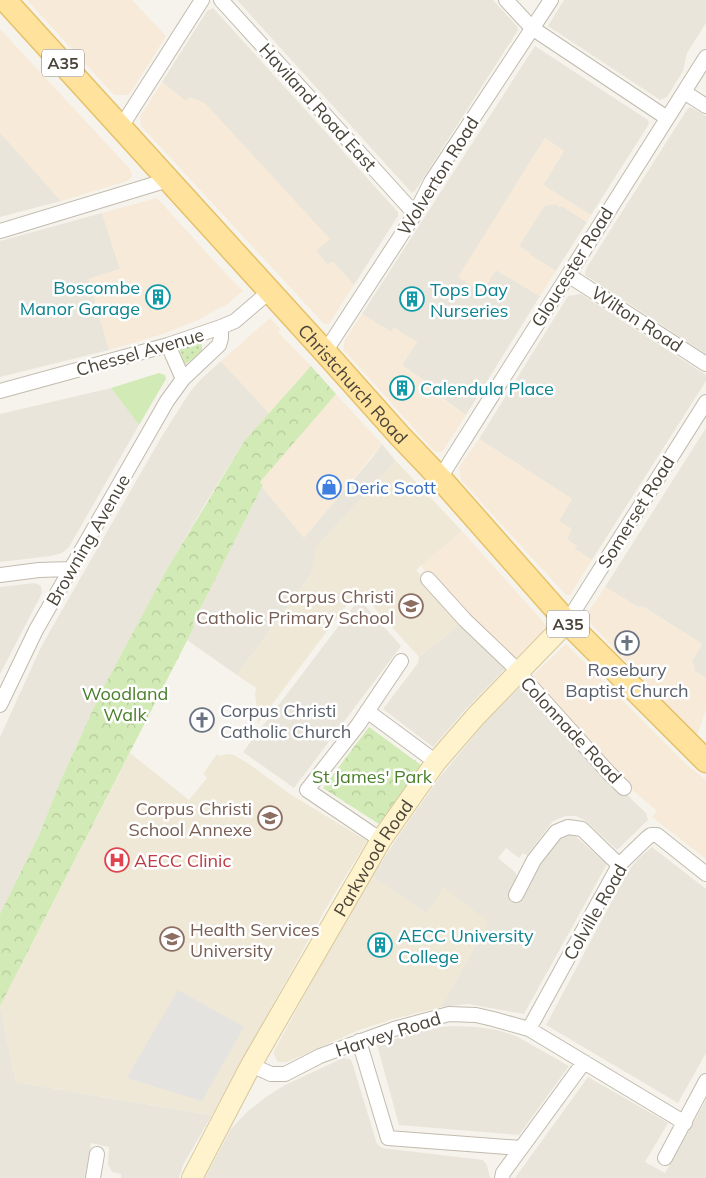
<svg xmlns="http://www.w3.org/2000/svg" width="706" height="1178" font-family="Mulish,sans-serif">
<defs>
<pattern id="grass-dots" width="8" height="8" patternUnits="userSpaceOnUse" patternTransform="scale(1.25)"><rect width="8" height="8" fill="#d2eab5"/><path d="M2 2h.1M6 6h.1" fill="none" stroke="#b6ca9c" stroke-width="1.8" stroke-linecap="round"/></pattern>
<pattern id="park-crowns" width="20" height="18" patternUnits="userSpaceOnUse" patternTransform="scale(1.25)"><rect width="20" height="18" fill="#d2eab5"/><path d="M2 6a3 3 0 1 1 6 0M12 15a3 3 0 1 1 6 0" fill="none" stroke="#b6ca9c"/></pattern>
</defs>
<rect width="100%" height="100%" fill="#f6f3ec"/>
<!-- residential -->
<path fill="#eae5da" d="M 237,0 L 493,0 L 517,26 L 518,30 L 415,191 L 412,193 Z
M 564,0 L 706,0 L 706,23 L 687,53 L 683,71 L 667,97 L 660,100 L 548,26 Z
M 213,8 L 398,212 L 398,216 L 354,285 L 333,262 L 327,264 L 316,251 L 329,238 L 185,101 L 162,82 L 207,11 Z
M 535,46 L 648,120 L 649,124 L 591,215 L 543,185 L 564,151 L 545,138 L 459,277 L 496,270 L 540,296 L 466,415 L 442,398 L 444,394 L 402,365 L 417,342 L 394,328 L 391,332 L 362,314 Z
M 688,108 L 692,108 L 706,116 L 706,354 L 585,275 L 587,267 Z
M 0,133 L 9,142 L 61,201 L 0,217 Z
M 556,204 L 560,207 L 562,206 L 587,222 L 556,271 L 530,255 L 531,254 L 519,246 L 544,206 Z
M 102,213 L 120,269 L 89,279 L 109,350 L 0,377 L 0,241 Z
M 581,294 L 706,375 L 706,381 L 592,560 L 575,549 L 567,539 L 559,521 L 572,499 L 479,439 L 568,296 Z
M 221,361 L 269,413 L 245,440 L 205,504 L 168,567 L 101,692 L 60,782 L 39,835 L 0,914 L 0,737 L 42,645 L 162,436 L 190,392 L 200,380 Z
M 111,388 L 139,425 L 69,547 L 62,553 L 51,556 L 0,562 L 0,414 Z
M 706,428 L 706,678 L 694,671 L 695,668 L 692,661 L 702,644 L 642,606 L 640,608 L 605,587 Z
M 382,444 L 396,461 L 319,544 L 310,576 L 237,675 L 187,640 L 194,627 L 193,623 L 262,487 L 304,537 L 372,458 Z
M 35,583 L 41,586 L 42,593 L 0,674 L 0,587 Z
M 359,599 L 401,646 L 294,788 L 243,752 Z
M 463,622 L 508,666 L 465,710 L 433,747 L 383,709 L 418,663 L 419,657 Z
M 521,686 L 613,789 L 623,791 L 646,813 L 648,820 L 617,850 L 586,821 L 576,816 L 565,816 L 553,821 L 527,855 L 523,853 L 519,858 L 506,848 L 498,858 L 515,872 L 517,877 L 516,883 L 509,896 L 519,902 L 537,869 L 561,836 L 566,833 L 574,835 L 607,864 L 524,1014 L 468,1004 L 441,1007 L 484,930 L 444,888 L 427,914 L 372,876 L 401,832 L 440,777 L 487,720 Z
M 652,847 L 706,889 L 706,1053 L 678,1103 L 546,1025 L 628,871 L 638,859 Z
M 0,1006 L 16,1082 L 212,1115 L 183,1165 L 179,1178 L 121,1178 L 121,1174 L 112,1172 L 108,1164 L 109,1147 L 91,1143 L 85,1178 L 0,1178 Z
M 455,1026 L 476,1027 L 497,1030 L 516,1036 L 569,1066 L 519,1135 L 399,1125 L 377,1045 L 417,1032 L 439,1027 Z
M 343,1058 L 350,1059 L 352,1062 L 377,1144 L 382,1148 L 483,1160 L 487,1165 L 490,1178 L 205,1178 L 231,1129 L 247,1112 L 266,1097 L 285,1085 Z
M 588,1077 L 668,1123 L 645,1162 L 665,1173 L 706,1100 L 706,1178 L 515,1178 Z"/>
<!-- commercial -->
<path fill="#f7ead8" d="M 27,0 L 132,0 L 166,36 L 129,95 L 114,95 Z
M 0,29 L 130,169 L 132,174 L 131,178 L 127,181 L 61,201 L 0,133 Z
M 162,82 L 185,100 L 190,97 L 205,103 L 330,239 L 316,251 L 327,264 L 333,262 L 354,285 L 329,324 L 324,324 L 141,126 L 140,117 Z
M 545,138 L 564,151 L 543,185 L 591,215 L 587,222 L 562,206 L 560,207 L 556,204 L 544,206 L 519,246 L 531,254 L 531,255 L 556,271 L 540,296 L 496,270 L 482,293 L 458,277 Z
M 157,198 L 225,273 L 243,291 L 224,307 L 223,306 L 196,321 L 163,334 L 109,350 L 89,279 L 120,269 L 102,213 Z
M 362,314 L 391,332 L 394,328 L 417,342 L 402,365 L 444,394 L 442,399 L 466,415 L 442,452 L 435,452 L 343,349 L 345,340 Z
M 270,318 L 280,329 L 278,332 L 311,366 L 269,413 L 221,361 Z
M 336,394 L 382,444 L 304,538 L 262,487 L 263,485 L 260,482 Z
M 479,439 L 572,499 L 559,521 L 572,529 L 567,539 L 577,546 L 575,549 L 592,560 L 570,595 L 566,595 L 461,480 L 459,467 Z
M 462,531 L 547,626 L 546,630 L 513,662 L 464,614 L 421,566 Z
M 605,587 L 640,608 L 641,606 L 702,644 L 692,661 L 695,668 L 694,671 L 706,678 L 706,710 L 697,735 L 668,708 L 585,617 Z
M 566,644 L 687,765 L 706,780 L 706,859 L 652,817 L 657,811 L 631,789 L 530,678 Z"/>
<!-- education -->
<path fill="#efe8d6" d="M 396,461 L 462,531 L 416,570 L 463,622 L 419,657 L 358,590 L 258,723 L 255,693 L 256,688 L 237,675 L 310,576 L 316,549 L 319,544 Z
M 130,753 L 189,800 L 207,778 L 203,774 L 217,754 L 220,756 L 227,754 L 234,755 L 249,764 L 290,794 L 367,841 L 326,908 L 212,1115 L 16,1082 L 0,1006 Z
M 372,876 L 426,913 L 444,888 L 489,922 L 441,1007 L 393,1019 L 359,1030 L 287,1062 L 278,1062 L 274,1055 L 274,1051 L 316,974 Z"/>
<!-- grass -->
<path fill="url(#grass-dots)" d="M 197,342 L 202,345 L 202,351 L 186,364 L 184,363 L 179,348 Z"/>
<!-- park -->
<path fill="url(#park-crowns)" d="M 311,366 L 336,394 L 260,482 L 263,485 L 193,623 L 194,627 L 0,1006 L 0,914 L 39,835 L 60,782 L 101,692 L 168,567 L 245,440 Z
M 369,727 L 421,765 L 379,824 L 323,788 Z"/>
<!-- garden -->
<path fill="#d2eab5" d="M 159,373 L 165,375 L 166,379 L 139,425 L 111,388 Z"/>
<!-- parking -->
<path fill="#e5e3e0" d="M 178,990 L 244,1027 L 202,1101 L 127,1078 Z"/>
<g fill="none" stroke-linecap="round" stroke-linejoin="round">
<!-- street casing -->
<g stroke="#c2bbae" stroke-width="16">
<path id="street" d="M 221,0 L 415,214
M 506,0 L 532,28 L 667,118
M 684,92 L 706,106
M 121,127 L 202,0
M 0,231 L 168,180
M 568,275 L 706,364
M 168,345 L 183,379
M 325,352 L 415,214 L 431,182 L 551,0
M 0,391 L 168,345 L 221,327 L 235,321 L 270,291
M 440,478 L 706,57
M 0,575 L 39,570 L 70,569
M 428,579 L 465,620 L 511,664 L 608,772 L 624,788
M 567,622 L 706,402
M 0,705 L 36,630 L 167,401 L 183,379 L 219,345 L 221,338 L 221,327
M 367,711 L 436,762
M 381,840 L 307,790 L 358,725 L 401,661
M 516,895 L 534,860 L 556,832 L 568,827 L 582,829 L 619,865
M 529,1029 L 619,865 L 647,838 L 651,835 L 657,835 L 706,874
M 359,1041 L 388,1138 L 521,1148
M 251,1065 L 271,1074 L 285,1074 L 320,1056 L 394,1029 L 449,1014 L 476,1015 L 493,1019 L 529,1029 L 685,1123
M 665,1158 L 706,1081
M 93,1178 L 97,1154
M 502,1178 L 503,1173 L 584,1062"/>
</g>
<!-- secondary casing -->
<g stroke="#d6c79b" stroke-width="22">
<g id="secondary">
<path id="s1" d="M 192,1178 L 251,1065 L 381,840 L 436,762 L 476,716 L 567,622"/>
</g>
</g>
<!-- primary casing -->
<g stroke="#e6c16a" stroke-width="25">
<g id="primary">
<path id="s2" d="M 5,0 L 325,352 L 400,436 L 440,478 L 567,622 L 706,761"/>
</g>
</g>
<!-- street -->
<use href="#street" stroke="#fff" stroke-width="14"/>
<!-- secondary -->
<use href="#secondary" stroke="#fff3cd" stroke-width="20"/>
<!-- primary -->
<use href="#primary" stroke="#ffe39c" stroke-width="22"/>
</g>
<!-- icons -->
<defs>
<g id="building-ring" transform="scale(1.25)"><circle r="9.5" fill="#fff" stroke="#0f9aa8" stroke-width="1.5"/><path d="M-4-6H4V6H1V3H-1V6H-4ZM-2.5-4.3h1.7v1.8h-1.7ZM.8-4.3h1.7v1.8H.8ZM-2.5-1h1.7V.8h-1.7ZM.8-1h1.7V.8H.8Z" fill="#0f9aa8"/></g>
<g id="shop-ring" transform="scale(1.25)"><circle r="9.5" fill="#fff" stroke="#3f7fe0" stroke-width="1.5"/><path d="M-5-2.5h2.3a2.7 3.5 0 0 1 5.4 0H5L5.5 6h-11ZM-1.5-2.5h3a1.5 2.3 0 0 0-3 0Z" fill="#3f7fe0"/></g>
<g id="school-ring" transform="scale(1.25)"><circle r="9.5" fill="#fff" stroke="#8d6e63" stroke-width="1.5"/><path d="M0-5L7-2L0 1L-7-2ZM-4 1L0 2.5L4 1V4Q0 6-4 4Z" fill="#8d6e63"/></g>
<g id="church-ring" transform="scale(1.25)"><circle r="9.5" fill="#fff" stroke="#6b7280" stroke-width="1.5"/><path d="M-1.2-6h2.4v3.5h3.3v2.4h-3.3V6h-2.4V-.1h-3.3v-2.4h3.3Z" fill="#6b7280"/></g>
<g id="hospital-ring" transform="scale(1.25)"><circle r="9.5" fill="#fff" stroke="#e0444e" stroke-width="1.5"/><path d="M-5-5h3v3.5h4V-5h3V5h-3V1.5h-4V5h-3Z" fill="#e0444e"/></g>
<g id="university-ring" transform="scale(1.25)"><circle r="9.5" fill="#fff" stroke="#8d6e63" stroke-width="1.5"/><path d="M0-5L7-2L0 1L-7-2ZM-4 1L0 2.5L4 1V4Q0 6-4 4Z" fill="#8d6e63"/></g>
</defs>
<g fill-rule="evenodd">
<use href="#building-ring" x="158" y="297"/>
<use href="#building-ring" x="412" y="299"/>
<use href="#building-ring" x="402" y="388"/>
<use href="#shop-ring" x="329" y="487"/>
<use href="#school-ring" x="411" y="606"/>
<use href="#church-ring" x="627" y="643"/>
<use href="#church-ring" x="202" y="720"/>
<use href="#school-ring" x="270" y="818"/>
<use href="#hospital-ring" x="117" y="860"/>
<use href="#university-ring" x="172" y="939"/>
<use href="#building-ring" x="380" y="945"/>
</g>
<g text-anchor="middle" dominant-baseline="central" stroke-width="5" stroke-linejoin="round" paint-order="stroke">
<!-- shield labels -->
<g fill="#fff" stroke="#817c74" stroke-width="1">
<rect x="42" y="49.5" width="42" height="27" rx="4"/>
<rect x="547" y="610.5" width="42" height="27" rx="4"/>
</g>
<g font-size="16" font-weight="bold" fill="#4b4439">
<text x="63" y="63">A35</text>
<text x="568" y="624">A35</text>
</g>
<!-- street labels -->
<g font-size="18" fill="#4b4439" stroke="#fff">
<text transform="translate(318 107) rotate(48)">Haviland Road East</text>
<text transform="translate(438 176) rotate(-58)">Wolverton Road</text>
<text transform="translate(572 267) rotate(-58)">Gloucester Road</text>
<text transform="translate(637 319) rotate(33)">Wilton Road</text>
<text transform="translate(140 352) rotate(-16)">Chessel Avenue</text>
<text stroke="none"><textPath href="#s2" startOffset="518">Christchurch Road</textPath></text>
<text transform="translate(636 512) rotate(-58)">Somerset Road</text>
<text transform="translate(88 540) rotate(-60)">Browning Avenue</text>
<text transform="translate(571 730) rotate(47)">Colonnade Road</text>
<text stroke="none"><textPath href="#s1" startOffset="368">Parkwood Road</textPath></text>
<text transform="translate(595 912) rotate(-60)">Colville Road</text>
<text transform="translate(388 1034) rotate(-18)">Harvey Road</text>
</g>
<!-- culture labels -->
<g font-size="18" fill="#0d838f" stroke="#fff" text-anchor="start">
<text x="140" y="287" text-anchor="end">Boscombe<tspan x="140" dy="21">Manor Garage</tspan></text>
<text x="430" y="289">Tops Day<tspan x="430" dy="21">Nurseries</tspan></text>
<text x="420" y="388">Calendula Place</text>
<text x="398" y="935">AECC University<tspan x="398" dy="21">College</tspan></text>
</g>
<!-- shop labels -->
<g font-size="18" fill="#366cbe" stroke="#fff" text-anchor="start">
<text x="346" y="487">Deric Scott</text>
</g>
<!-- education labels -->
<g font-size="18" fill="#785e54" stroke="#fff" text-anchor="end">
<text x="394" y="596">Corpus Christi<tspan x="394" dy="21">Catholic Primary School</tspan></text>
<text x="252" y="808">Corpus Christi<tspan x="252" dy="21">School Annexe</tspan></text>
<text x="190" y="929" text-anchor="start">Health Services<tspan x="190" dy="21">University</tspan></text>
</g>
<!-- worship labels -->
<g font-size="18" fill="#5b616d" stroke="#fff">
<text x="627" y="669">Rosebury<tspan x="627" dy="21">Baptist Church</tspan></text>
<text x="220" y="710" text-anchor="start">Corpus Christi<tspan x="220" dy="21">Catholic Church</tspan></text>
</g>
<!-- park labels -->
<g font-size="18" fill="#4a7f2a" stroke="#fff">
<text x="125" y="693">Woodland<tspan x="125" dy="21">Walk</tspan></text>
<text x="372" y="776">St James' Park</text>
</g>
<!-- health labels -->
<g font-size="18" fill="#be3a42" stroke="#fff" text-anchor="start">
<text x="134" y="860">AECC Clinic</text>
</g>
</g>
</svg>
